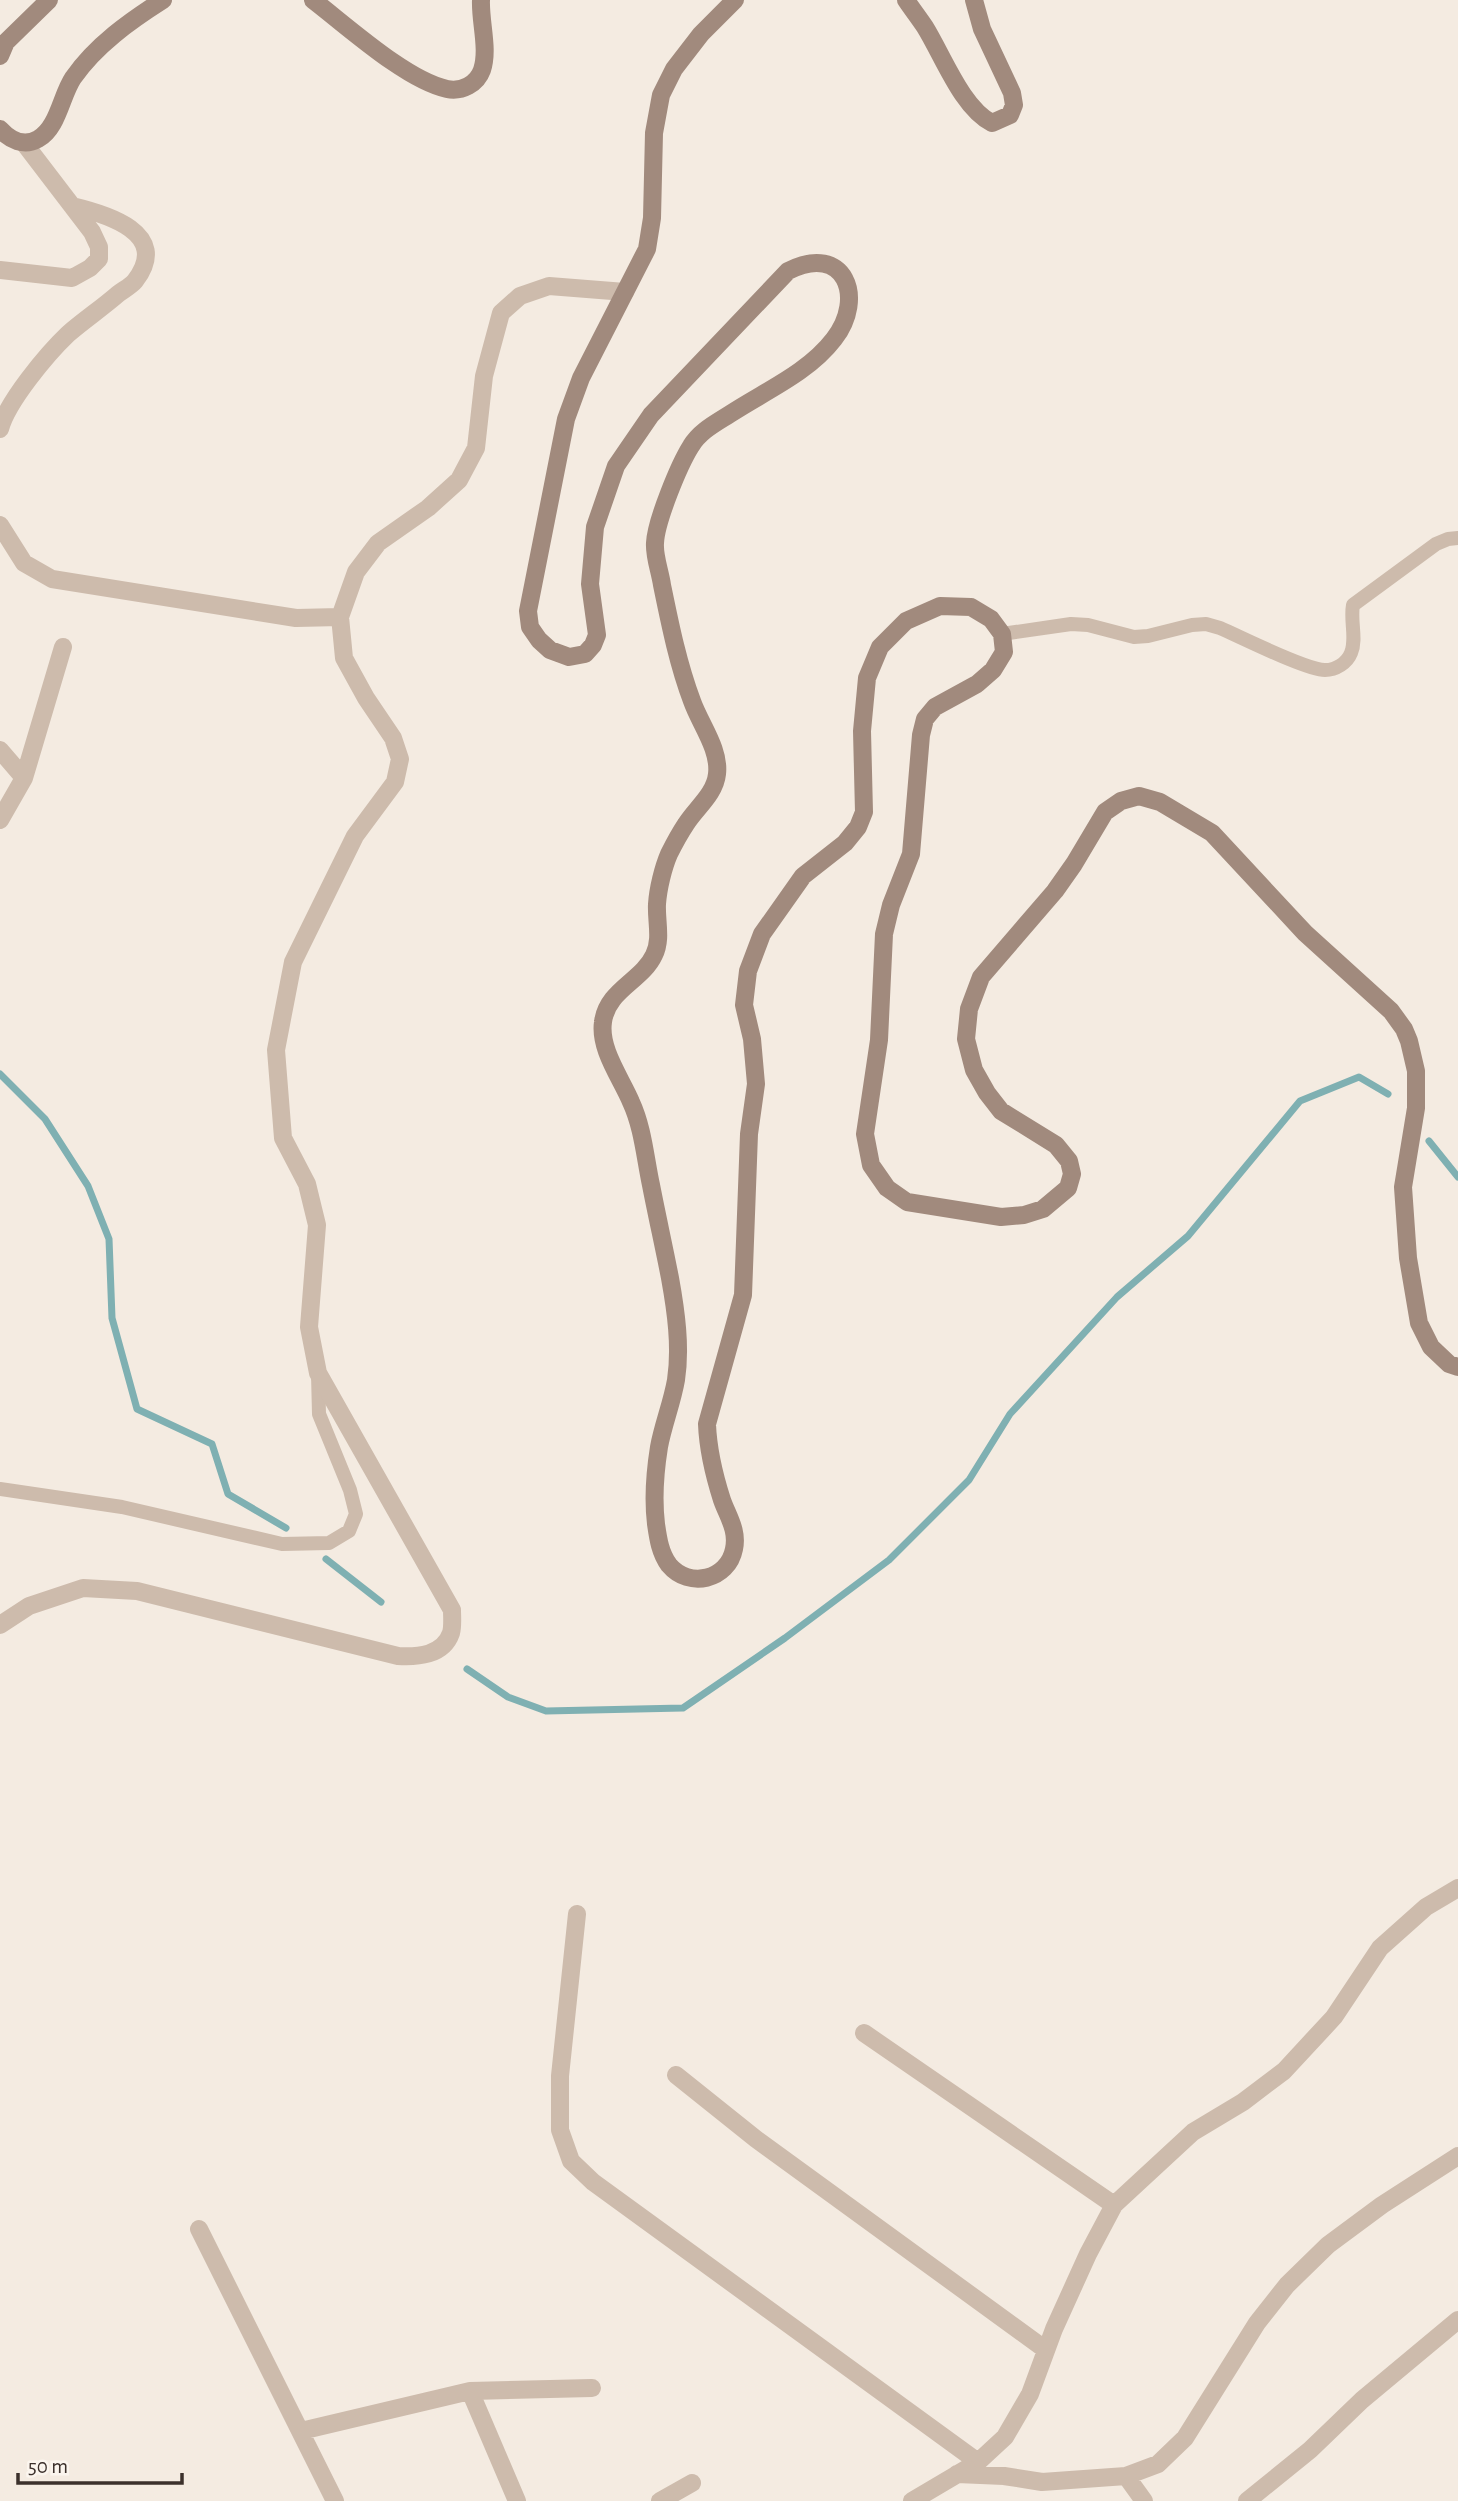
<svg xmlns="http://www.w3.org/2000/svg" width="1458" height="2501" font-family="'Alegreya Sans',sans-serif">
<rect width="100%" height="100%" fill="#f4ebe1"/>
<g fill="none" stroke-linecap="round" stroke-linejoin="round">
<!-- stream -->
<path stroke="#7fb0b2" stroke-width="7" d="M 0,1074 L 45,1119 L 88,1186 L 109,1239 L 112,1318 L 137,1409 L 212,1444 L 228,1494 L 286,1528
M 1429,1141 L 1458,1177
M 326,1559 L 381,1602
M 467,1669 L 508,1697 L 546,1711 L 683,1708 L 785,1638 L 889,1560 L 969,1480 L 1010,1414 L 1117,1297 L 1188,1236 L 1300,1101 L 1359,1077 L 1388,1094"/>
<!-- lane -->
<path stroke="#cdbbac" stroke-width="14" d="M 1002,634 L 1071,624 L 1088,625 L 1134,637 L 1148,636 L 1192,625 L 1206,624 L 1220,628 C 1241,637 1306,670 1325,670 C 1336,670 1347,663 1351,653 C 1357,639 1350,621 1353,605 L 1436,544 L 1448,539 L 1458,538
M 0,1489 L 122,1507 L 282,1544 L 329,1543 L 349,1531 L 356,1514 L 350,1490 L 319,1414 L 318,1374"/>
<!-- street -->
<path stroke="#cdbbac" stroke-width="18" d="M 0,270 L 72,278 L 90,268 L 99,259 L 99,247 L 92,232 L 24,143
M 0,429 C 7,402 47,354 68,334 C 84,320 102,308 118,294 C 123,290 131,286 135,281 C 172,233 106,214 72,206
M 0,525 L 24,563 L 52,579 L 296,618 L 340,617
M 0,750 L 24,778
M 0,820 L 24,778 L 63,647
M 0,1625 L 29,1606 L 83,1588 L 137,1591 L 398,1656 C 417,1657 443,1656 451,1633 C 453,1626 452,1617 452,1610 L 318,1373 L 309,1327 L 317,1225 L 307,1184 L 283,1138 L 276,1050 L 293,962 L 355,836 L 395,782 L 400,759 L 393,738 L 366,698 L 344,658 L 340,617 L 356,572 L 378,543 L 428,508 L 459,480 L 476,448 L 484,376 L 501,313 L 520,296 L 549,286 L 625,292
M 577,1914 L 560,2076 L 560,2130 L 571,2161 L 593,2182 L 978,2462
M 864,2033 L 1114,2205
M 676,2075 L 756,2139 L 1046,2350
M 199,2229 L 335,2501
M 470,2391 L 517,2501
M 301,2431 L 470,2391 L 592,2388
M 957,2474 L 1004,2476 L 1042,2482 L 1126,2476 L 1158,2464 L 1185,2438 L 1257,2323 L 1287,2285 L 1328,2245 L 1382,2205 L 1458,2156
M 1126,2476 L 1144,2501
M 660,2501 L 692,2483
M 912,2501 L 978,2462 L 1005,2437 L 1030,2394 L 1054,2329 L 1088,2254 L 1114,2205 L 1193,2132 L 1243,2102 L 1284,2071 L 1334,2017 L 1380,1948 L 1426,1907 L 1458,1888
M 1247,2501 L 1310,2450 L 1362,2400 L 1458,2320"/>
<!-- secondary -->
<path stroke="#a18a7d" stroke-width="18" d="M 313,0 C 347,26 406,80 447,89 C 462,92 477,84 482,70 C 489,49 480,22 481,0
M 735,0 L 701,34 L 674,69 L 661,95 L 654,133 L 652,218 L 647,249 L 581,378 L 566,419 L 528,611 L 530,627 L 539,640 L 550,650 L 569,657 L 585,654 L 593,645 L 597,635 L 590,584 L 595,527 L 616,466 L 651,415 L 788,271 C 845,242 866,298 834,339 C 808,373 765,391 730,414 C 716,423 700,431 691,446 C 679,465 656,521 655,543 C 654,556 660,571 662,585 C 670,624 678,664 692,701 C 700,724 720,749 717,774 C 715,794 696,808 686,824 C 680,833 674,844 669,854 C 663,868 658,889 657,904 C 656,921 662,939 654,955 C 642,981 607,990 603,1022 C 599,1049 621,1078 631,1102 C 643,1128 645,1157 651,1185 C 657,1216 664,1247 670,1278 C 676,1311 681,1347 676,1380 C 672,1403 663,1425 659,1447 C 655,1472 653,1499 656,1524 C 658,1538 660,1553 669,1565 C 689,1589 728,1580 734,1549 C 738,1530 728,1517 722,1500 C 714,1475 708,1450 707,1424 L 743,1295 L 749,1134 L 756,1084 L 752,1039 L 744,1005 L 748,971 L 762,934 L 803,876 L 845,843 L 858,827 L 864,812 L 862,731 L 867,678 L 880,647 L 906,621 L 940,606 L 971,607 L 991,619 L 1002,634 L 1004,652 L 993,670 L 977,684 L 935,707 L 925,719 L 921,735 L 911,854 L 891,905 L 884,934 L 879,1040 L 865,1134 L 871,1165 L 887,1188 L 907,1202 L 1001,1217 L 1024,1215 L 1043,1209 L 1068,1188 L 1072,1174 L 1069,1161 L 1056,1145 L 1001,1111 L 987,1093 L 974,1070 L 966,1039 L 969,1009 L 981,977 L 1055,891 L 1074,864 L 1105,812 L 1121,801 L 1139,796 L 1160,802 L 1212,833 L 1305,933 L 1391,1011 L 1404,1029 L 1409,1041 L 1416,1071 L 1416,1108 L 1403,1187 L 1408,1258 L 1419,1323 L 1431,1347 L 1449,1364 L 1458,1367
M 906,0 C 912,9 919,18 925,27 C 943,56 962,108 992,123 L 1010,115 L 1014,105 L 1012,93 L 982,29 L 974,0
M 0,56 L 6,42 L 49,0
M 0,129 C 10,140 24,147 38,139 C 58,128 61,96 73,78 C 96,45 130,21 163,0"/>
</g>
<!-- scale -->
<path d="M18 2473v10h164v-10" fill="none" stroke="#3b302b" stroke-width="3.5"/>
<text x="28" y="2473" font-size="21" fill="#3b302b" stroke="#fbf5ee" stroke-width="5" paint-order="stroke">50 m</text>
</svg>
